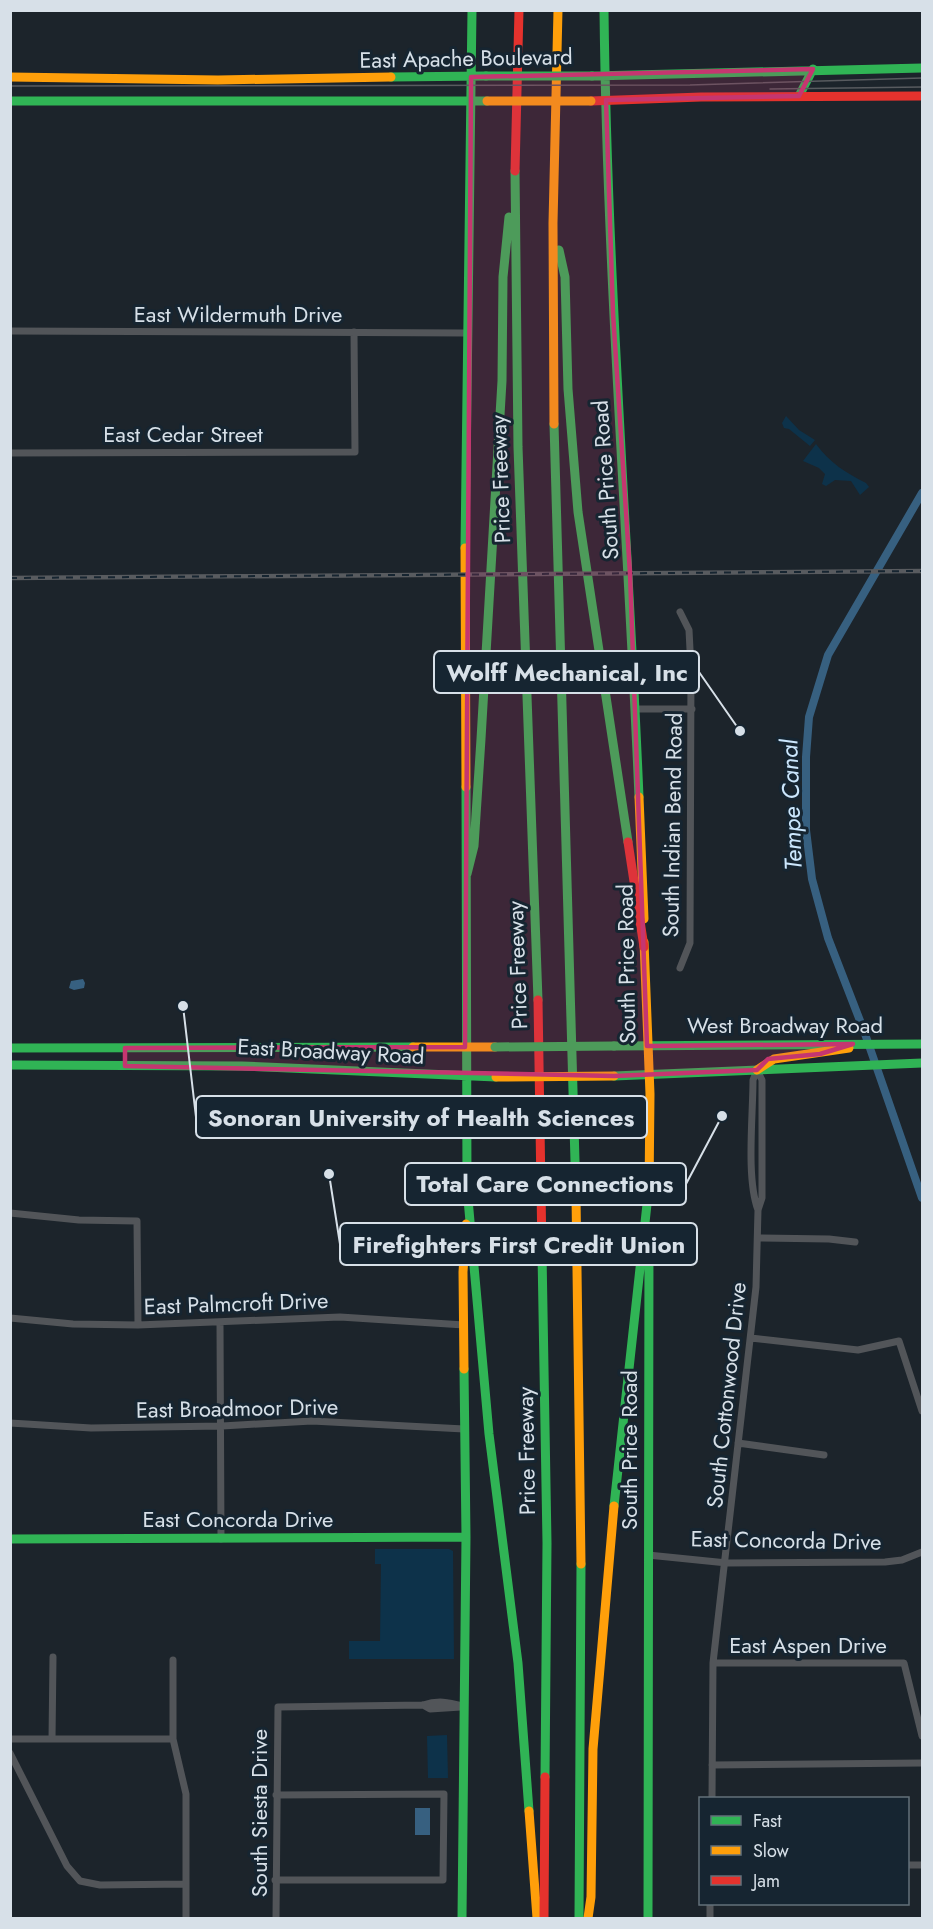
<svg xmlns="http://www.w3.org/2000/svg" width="933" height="1929" font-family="Jost,sans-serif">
<rect width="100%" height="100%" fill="#1c242b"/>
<!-- green -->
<path fill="#0d324a" d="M 786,416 L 799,430 L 815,440 L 810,446 L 789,429 L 784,428 L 782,423 Z
M 816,444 C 830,463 846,473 866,483 L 869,487 L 860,495 L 851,481 L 835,480 L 826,486 L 822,484 L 825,474 L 819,468 L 803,461 Z
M 375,1549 L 449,1549 L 453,1551 L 454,1659 L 349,1659 L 349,1641 L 380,1641 L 381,1564 L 375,1564 Z
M 447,1735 L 448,1778 L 428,1778 L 427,1736 Z"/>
<!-- water -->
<path fill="#376080" d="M 83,979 L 85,983 L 84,988 L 74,990 L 69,988 L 71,981 Z
M 415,1808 L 430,1808 L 430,1835 L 415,1835 Z"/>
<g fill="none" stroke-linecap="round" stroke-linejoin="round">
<!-- canal -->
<path stroke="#376080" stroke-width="8" d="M 922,493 L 828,655 L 809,717 L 806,757 L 806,830 L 812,879 L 828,938 L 864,1031 L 922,1198"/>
<!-- street -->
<path stroke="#525559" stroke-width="7" d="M 10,331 L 466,333
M 10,453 L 355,452 L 354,332
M 680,612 L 689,630 L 691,669 L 690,943 L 680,968
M 636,709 L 692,709
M 757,1070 L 753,1080 C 753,1116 746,1178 758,1210
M 10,1213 L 79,1220 L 137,1221 L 138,1325
M 758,1238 L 829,1239 L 855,1242
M 10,1318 L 73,1324 L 138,1325 L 340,1317 L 464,1325
M 220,1323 L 221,1539
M 751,1338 L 858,1350 L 899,1341 L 922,1411
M 10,1423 L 91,1428 L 222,1426 L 312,1421 L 464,1429
M 738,1443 L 824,1455
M 648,1555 L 727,1563 L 885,1562 L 902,1560 L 922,1552
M 173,1660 L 173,1739 L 186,1794 L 186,1918
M 713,1663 L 904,1663 L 922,1736
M 423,1705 L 430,1709 L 461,1707
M 10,1739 L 173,1739
M 52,1739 L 53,1657
M 10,1753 L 67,1866 L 80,1881 L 100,1885 L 186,1884
M 712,1765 L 922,1763
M 712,1798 L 713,1663 L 756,1287 L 758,1210 L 762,1198 L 762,1080 L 757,1070
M 908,1865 L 922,1865
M 275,1880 L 443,1880 L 444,1794 L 276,1795
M 276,1918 L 278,1707 L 423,1705 C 438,1700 448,1702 463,1706
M 710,1918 L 710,1904"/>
<!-- fast -->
<path stroke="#30b455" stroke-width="9" d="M 604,10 C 607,273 628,534 639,797
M 592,76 L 922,68
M 391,77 L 486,76
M 799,96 L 813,69
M 10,101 L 487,101
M 515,171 L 518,447 L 538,1000
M 559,250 L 565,277 L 568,389 L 578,512 L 628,842
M 554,424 L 576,1196
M 465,548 L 472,10
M 466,787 L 467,1193
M 467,874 L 474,846 L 481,739 L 502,381 L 503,277 L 509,217
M 614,1046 L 922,1044
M 10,1048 L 413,1047
M 10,1065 L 242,1066 L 496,1077
M 614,1076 L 922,1063
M 467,1188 L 489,1434 L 518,1663 L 529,1811
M 542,1253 L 547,1543 L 545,1777
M 614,1506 L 649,1186
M 10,1539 L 466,1537
M 462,1918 L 466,1537 L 464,1369
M 579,1918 L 581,1564
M 648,1918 L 649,1230"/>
<!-- slow -->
<path stroke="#ff9f0a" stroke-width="9" d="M 10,77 L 218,80 L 391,77
M 554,424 L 553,223 L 558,10
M 465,548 L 466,787
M 639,797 L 644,919
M 644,942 L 650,1094 L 649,1192
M 413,1047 L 495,1047
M 757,1070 L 774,1059 L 849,1048
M 576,1196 L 581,1564
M 464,1369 L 463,1272 L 466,1224
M 529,1811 L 537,1918
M 588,1918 L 591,1897 L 593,1749 L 614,1506"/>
<!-- jam -->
<path stroke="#e5322d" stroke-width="9" d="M 591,101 L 701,97 L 922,96
M 515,171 L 519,10
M 628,842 L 644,947
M 538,1000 L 542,1253
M 544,1918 L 545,1777"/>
<!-- tram -->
<path stroke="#585b5f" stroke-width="1.5" d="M 10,86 L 690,85 L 922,78
M 770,89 L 922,87"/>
<!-- rail casing -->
<g stroke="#585b5f" stroke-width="4.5">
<path id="rail" d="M 10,578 L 922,571"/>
</g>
<!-- rail -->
<use href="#rail" stroke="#162531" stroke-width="2" stroke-dasharray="7" stroke-linecap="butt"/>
<!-- fast-bridge -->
<path stroke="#30b455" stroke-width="9" d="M 486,76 L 592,76
M 495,1047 L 614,1046"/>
<!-- slow-bridge -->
<path stroke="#ff9f0a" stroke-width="9" d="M 487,101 L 591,101
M 496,1077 L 614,1076"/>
</g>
<!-- marked area -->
<path fill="#c53670" fill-opacity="0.2" stroke="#c53670" stroke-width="4.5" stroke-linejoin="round" d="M 813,69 L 799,96 L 606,100 L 613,313 L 630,573 L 647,1046 L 853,1044 L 820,1054 L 768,1059 L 757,1070 L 614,1076 L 125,1066 L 125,1048 L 465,1047 L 471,77 Z"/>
<g text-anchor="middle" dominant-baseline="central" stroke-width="6" stroke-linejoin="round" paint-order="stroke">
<!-- street labels -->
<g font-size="22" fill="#d7e0e8" stroke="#162531">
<text transform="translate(466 58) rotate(-1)">East Apache Boulevard</text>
<text x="238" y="314">East Wildermuth Drive</text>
<text x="183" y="434">East Cedar Street</text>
<text transform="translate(500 479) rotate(-92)">Price Freeway</text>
<text transform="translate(605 480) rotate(-94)">South Price Road</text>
<text transform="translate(672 825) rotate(-89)">South Indian Bend Road</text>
<text transform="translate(626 964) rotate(-91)">South Price Road</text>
<text transform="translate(517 965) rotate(-92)">Price Freeway</text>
<text x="785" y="1025">West Broadway Road</text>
<text transform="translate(331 1051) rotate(3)">East Broadway Road</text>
<text transform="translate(236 1303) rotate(-2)">East Palmcroft Drive</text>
<text transform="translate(726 1395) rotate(-84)">South Cottonwood Drive</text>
<text transform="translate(237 1408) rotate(-1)">East Broadmoor Drive</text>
<text transform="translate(629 1450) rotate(-90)">South Price Road</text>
<text transform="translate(526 1451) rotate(-91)">Price Freeway</text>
<text x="238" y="1519">East Concorda Drive</text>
<text transform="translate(786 1540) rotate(1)">East Concorda Drive</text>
<text x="808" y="1645">East Aspen Drive</text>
<text transform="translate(259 1813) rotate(-90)">South Siesta Drive</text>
</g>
<!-- water labels -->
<g font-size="24" font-style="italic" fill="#cce7fd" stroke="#162531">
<text transform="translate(791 805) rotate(-92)">Tempe Canal</text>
</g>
</g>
<!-- callouts -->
<path fill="none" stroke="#d7e0e8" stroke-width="2" d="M740 731L699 672M183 1006L196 1117M722 1116L686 1184M329 1174L340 1244"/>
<g fill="#d7e0e8" stroke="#162531" stroke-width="2">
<circle cx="740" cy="731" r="6"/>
<circle cx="183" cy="1006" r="6"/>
<circle cx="722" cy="1116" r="6"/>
<circle cx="329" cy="1174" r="6"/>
</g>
<g fill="#162531" stroke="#d7e0e8" stroke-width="2">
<rect x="434" y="651" width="265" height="42" rx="6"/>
<rect x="196" y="1096" width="451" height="42" rx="6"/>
<rect x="405" y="1163" width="281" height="42" rx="6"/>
<rect x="340" y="1223" width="357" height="42" rx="6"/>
</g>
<g font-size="24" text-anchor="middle" font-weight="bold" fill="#d7e0e8">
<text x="567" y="681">Wolff Mechanical, Inc</text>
<text x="421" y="1126">Sonoran University of Health Sciences</text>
<text x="545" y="1192">Total Care Connections</text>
<text x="519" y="1253">Firefighters First Credit Union</text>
</g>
<!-- border -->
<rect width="933" height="1929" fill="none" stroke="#d7e0e8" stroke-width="24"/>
<!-- legend -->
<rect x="699" y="1797" width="210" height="108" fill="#162531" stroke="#63707a" stroke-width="1.5"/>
<rect x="711" y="1816" width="30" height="9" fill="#30b455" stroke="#63707a" stroke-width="1.5"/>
<text x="753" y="1827" font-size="18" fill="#d7e0e8">Fast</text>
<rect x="711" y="1846" width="30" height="9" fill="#ff9f0a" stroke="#63707a" stroke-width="1.5"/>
<text x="753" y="1857" font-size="18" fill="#d7e0e8">Slow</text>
<rect x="711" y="1876" width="30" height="9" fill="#e5322d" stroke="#63707a" stroke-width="1.5"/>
<text x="753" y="1887" font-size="18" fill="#d7e0e8">Jam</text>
</svg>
